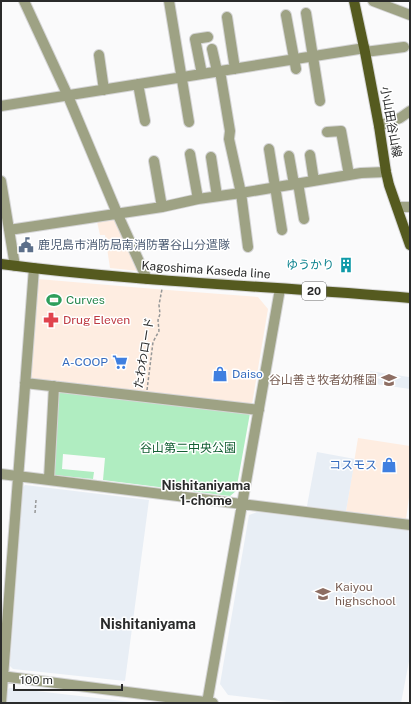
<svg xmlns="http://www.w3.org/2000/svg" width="411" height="704" font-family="'Public Sans','Noto Sans JP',sans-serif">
<rect width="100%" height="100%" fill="#fafafb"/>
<!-- commercial -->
<path fill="#feede1" d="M 113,214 L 139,271 L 110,268 L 105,235 L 100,235 L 96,217 Z
M 38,279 L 155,289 L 258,297 L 268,309 L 252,404 L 249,405 L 32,379 L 29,375 Z
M 358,438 L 410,446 L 410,490 L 406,519 L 346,511 Z"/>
<!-- built -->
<path fill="#e8eef5" d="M 370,371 L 409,377 L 410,372 L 410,389 L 368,383 Z
M 317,452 L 355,459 L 346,511 L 307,506 Z
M 25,485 L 149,500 L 125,681 L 13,669 L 10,666 L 23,487 Z
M 257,512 L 410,531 L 410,656 L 401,703 L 295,703 L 228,695 L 220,684 L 249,515 Z
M 10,688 L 140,703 L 5,703 L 6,690 Z"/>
<!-- green -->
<path fill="#b0edc1" d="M 57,391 L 250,413 L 236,491 L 230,496 L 103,480 L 105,458 L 63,454 L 62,469 L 94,472 L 93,479 L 54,475 Z"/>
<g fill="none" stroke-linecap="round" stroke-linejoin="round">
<!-- minor casing -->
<g stroke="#d5d5d6" stroke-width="12">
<path id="minor" d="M 24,1 L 68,96 L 117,213 L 147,279
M 169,1 L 189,122
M 373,1 L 410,15
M 306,13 L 320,101
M 286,15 L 296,69
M 227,17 L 235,69
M 212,49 L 217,71
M 365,52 L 404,47
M 99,55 L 104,90
M 220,71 L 230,131 L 229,139 L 241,193 L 248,247
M 202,74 L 195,39 L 208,37
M 138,84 L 145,121
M 1,106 L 365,48
M 379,126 L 400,118 L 410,111
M 327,132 L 341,131 L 349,175
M 269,149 L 282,230
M 190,154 L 198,199
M 310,155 L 314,181
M 289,156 L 294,184
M 211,157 L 217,196
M 154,161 L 162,207
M 1,181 L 15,266
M 298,183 L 304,219
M 397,207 L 410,207
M 9,230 L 162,207 L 198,199 L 241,193 L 361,173 L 386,172
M 25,383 L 259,410
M 1,474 L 410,525
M 49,479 L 54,386
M 1,676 L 213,703
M 1,703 L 34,268
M 207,703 L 280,289"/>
</g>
<!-- major casing -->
<g stroke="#d5d5d6" stroke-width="12">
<path id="major" d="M 354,1 L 365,52 L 379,126 L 386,172 L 389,185 L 410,245
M 1,264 C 137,282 274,286 410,298"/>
</g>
<!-- path -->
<path stroke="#969797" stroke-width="1.5" stroke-dasharray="3 2" stroke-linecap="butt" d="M 147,390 L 153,342 L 159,331 L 158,320 L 160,314 L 159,305 L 162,289
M 35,513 L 36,500"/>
<!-- minor -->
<use href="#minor" stroke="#9ea284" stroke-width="10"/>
<!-- major -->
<use href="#major" stroke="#555a1f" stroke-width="10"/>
</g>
<!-- icons -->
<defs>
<g id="civic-bare" transform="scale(1.2)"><path d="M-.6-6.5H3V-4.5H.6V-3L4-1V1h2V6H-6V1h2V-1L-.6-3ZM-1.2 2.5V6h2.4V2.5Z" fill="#5c6f8a" stroke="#fff" stroke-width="2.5" paint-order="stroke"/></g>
<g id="building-bare" transform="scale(1.2)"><path d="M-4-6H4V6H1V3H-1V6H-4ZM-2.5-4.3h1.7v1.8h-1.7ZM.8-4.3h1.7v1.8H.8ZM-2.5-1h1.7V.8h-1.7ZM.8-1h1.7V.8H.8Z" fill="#0f9aa8" stroke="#fff" stroke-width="2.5" paint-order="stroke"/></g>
<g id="stadium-bare" transform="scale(1.2)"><path d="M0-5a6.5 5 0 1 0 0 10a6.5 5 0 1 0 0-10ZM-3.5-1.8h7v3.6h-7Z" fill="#2e9e5b" stroke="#fff" stroke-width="2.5" paint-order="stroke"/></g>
<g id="pharmacy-bare" transform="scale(1.2)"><path d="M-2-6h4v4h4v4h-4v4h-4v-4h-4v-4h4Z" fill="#e0444e" stroke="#fff" stroke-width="2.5" paint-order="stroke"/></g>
<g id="supermarket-bare" transform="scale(1.2)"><path d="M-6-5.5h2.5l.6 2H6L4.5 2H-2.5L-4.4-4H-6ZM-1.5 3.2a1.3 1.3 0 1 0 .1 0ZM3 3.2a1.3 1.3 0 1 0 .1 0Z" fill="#3f7fe0" stroke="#fff" stroke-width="2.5" paint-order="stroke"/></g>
<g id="shop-bare" transform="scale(1.2)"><path d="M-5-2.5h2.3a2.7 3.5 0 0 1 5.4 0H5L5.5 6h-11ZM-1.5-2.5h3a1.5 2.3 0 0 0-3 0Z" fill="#3f7fe0" stroke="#fff" stroke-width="2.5" paint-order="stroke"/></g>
<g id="school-bare" transform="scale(1.2)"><path d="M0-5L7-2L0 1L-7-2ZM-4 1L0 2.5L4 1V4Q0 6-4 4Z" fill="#8d6e63" stroke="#fff" stroke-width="2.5" paint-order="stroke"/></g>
</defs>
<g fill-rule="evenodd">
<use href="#civic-bare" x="26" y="245"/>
<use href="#building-bare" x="346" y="265"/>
<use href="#stadium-bare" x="54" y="300"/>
<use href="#pharmacy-bare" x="51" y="320"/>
<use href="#supermarket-bare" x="120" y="362"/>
<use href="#shop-bare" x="220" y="374"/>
<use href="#school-bare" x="389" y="380"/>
<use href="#shop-bare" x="389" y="465"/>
<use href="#school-bare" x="323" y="594"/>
</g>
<g text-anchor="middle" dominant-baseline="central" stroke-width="3" stroke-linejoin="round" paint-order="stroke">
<!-- shield labels -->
<rect fill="#fff" stroke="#6a6b6b" stroke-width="1" x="302" y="282" width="24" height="18" rx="3"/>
<g font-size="11" font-weight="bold" fill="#2a2b2b">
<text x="314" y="291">20</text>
</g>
<!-- street labels -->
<g font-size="12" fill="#2a2b2b" stroke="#fff">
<text transform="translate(391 122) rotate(80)">小山田谷山線</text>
<text transform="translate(206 270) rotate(4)">Kagoshima Kaseda line</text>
<text transform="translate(144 353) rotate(-81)">たわわロード</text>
</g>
<!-- service labels -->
<g font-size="12" fill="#4e5e75" stroke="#fff" text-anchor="start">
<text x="38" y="245">鹿児島市消防局南消防署谷山分遣隊</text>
</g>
<!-- culture labels -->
<g font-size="12" fill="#0d838f" stroke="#fff" text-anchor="end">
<text x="334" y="265">ゆうかり</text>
</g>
<!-- leisure labels -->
<g font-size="12" fill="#27864d" stroke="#fff" text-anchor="start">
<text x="66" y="300">Curves</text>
</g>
<!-- health labels -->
<g font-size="12" fill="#be3a42" stroke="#fff" text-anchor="start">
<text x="63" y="320">Drug Eleven</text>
</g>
<!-- shop labels -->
<g font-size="12" fill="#366cbe" stroke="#fff" text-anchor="end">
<text x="108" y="362">A-COOP</text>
<text x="232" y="374" text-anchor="start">Daiso</text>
<text x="377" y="465">コスモス</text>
</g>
<!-- education labels -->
<g font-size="12" fill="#785e54" stroke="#fff" text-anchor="end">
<text x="377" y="380">谷山善き牧者幼稚園</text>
<text x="335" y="587" text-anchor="start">Kaiyou<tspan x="335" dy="14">highschool</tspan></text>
</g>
<!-- park labels -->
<g font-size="12" fill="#145f34" stroke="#fff">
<text x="188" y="448">谷山第二中央公園</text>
</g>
<!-- neighbourhood labels -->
<g font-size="13" font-weight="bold" fill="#2a2b2b" stroke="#fff">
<text x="206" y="485">Nishitaniyama<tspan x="206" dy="15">1-chome</tspan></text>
</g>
<!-- quarter labels -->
<g font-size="14" font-weight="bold" fill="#2a2b2b" stroke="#fff">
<text x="148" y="624">Nishitaniyama</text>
</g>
</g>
<!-- border -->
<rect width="411" height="704" fill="none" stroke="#2a2b2b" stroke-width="4"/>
<!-- scale -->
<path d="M14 684v6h108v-6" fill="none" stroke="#2a2b2b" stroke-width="2"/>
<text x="20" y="684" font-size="12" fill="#2a2b2b" stroke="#ffffff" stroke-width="3" paint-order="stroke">100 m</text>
</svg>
